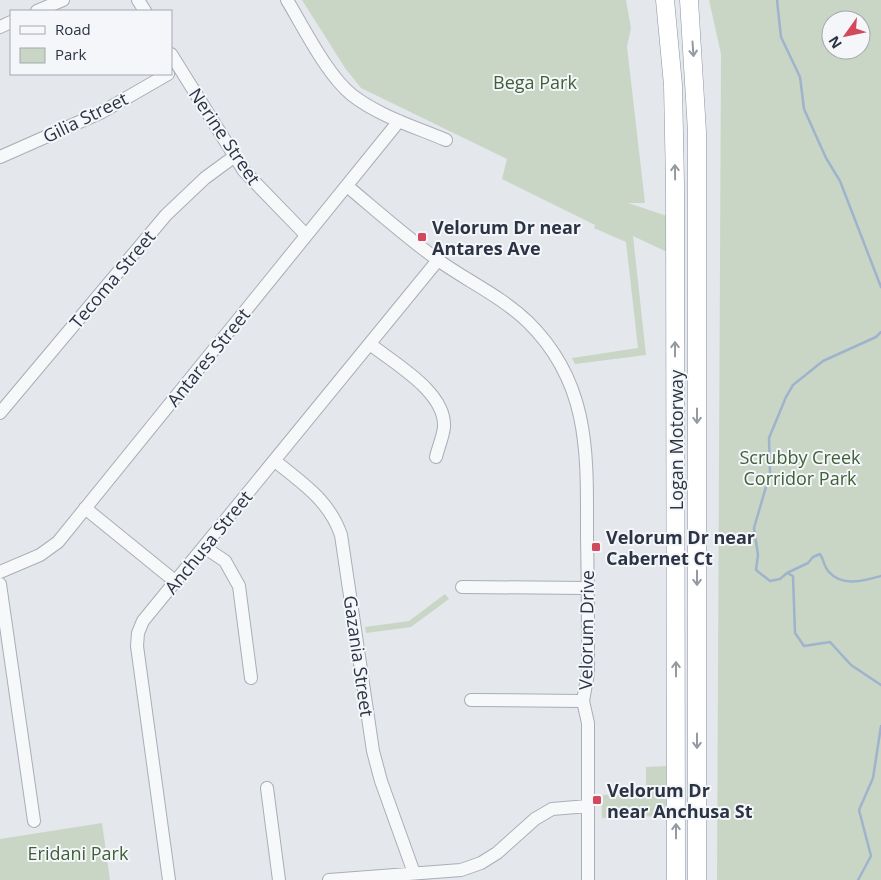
<svg xmlns="http://www.w3.org/2000/svg" width="881" height="880" font-family="'Open Sans',sans-serif">
<rect width="100%" height="100%" fill="#e4e7ec"/>
<!-- green -->
<path fill="#c9d6c5" fill-rule="evenodd" d="M 302,0 L 626,0 L 631,28 L 627,47 L 645,203 L 628,203 L 667,216 L 667,252 L 633,236 L 646,355 L 575,364 L 572,358 L 638,348 L 626,242 L 594,228 L 595,225 L 502,179 L 507,159 L 361,88 L 345,68 Z
M 709,0 L 881,0 L 881,880 L 717,880 L 721,54 ZM 831,20 L 861,20 L 861,50 L 831,50 Z
M 445,594 L 449,599 L 411,627 L 366,633 L 365,627 L 409,621 Z
M 666,766 L 666,816 L 602,818 L 601,795 L 646,794 L 646,767 Z
M 102,823 L 110,880 L 0,880 L 0,839 Z"/>
<g fill="none" stroke-linecap="round" stroke-linejoin="round">
<!-- stream -->
<path stroke="#9fb4cc" stroke-width="2.5" d="M 777,0 L 781,37 L 800,77 L 804,109 L 826,158 L 840,181 L 881,287
M 881,332 L 876,337 L 823,361 L 793,385 L 786,397 L 769,438 L 770,473 L 754,528 L 758,555 L 756,570 L 770,581 L 780,579 L 787,573 L 793,576 L 795,633 L 804,646 L 830,642 L 851,665 L 881,685
M 787,573 L 808,563 L 813,557 L 820,554 C 824,560 824,567 829,572 C 842,587 863,581 881,576
M 858,880 L 871,856 L 859,810 L 873,778 L 881,726"/>
<!-- minor casing -->
<g stroke="#a9aeb7" stroke-width="14">
<path id="minor" d="M 138,0 L 145,11
M 287,0 C 304,28 327,75 352,95 C 379,116 415,127 446,140
M 37,11 L 63,0
M 0,27 L 11,22
M 171,54 L 244,171 L 306,235
M 0,157 L 102,112 L 168,74
M 347,186 C 377,211 406,237 438,260 C 467,281 501,296 528,322 C 591,384 587,455 587,537 C 588,582 588,627 588,673 L 583,701 L 588,723 L 588,880
M 370,344 C 395,364 446,392 444,427 C 443,437 438,448 436,457
M 0,413 L 166,215 L 205,178 L 235,156
M 275,461 C 302,483 329,500 341,535 L 373,751 L 381,781 L 414,873
M 85,508 L 176,582
M 204,547 L 225,561 L 239,586 L 251,678
M 0,572 L 40,555 L 58,542 L 399,121
M 0,584 L 34,821
M 462,587 L 588,588
M 471,700 L 583,701
M 267,788 L 279,880
M 169,880 L 137,646 L 138,633 L 143,621 L 438,260
M 329,880 L 461,870 L 481,863 L 497,853 L 535,819 L 552,809 L 588,806"/>
</g>
<!-- highway casing -->
<g stroke="#8b94a3" stroke-width="19">
<path id="highway" d="M 665,0 L 673,85 L 675,184 L 676,880
M 689,0 L 697,132 L 697,880"/>
</g>
<!-- minor -->
<use href="#minor" stroke="#f7f8fa" stroke-width="12"/>
<!-- highway -->
<use href="#highway" stroke="#fff" stroke-width="18"/>
</g>
<!-- one-way arrows -->
<defs><path id="oneway-shaft" d="M-6 0H5M1.5-3L5.5 0L1.5 3" fill="none" stroke-width="1.6" stroke-linecap="round" stroke-linejoin="round" transform="scale(1.25)"/></defs>
<g stroke="#959aa2">
<use href="#oneway-shaft" transform="translate(693 49) rotate(86)"/>
<use href="#oneway-shaft" transform="translate(675 172) rotate(-91)"/>
<use href="#oneway-shaft" transform="translate(675 349) rotate(-90)"/>
<use href="#oneway-shaft" transform="translate(697 416) rotate(90)"/>
<use href="#oneway-shaft" transform="translate(697 578) rotate(90)"/>
<use href="#oneway-shaft" transform="translate(676 669) rotate(-90)"/>
<use href="#oneway-shaft" transform="translate(697 741) rotate(90)"/>
<use href="#oneway-shaft" transform="translate(676 831) rotate(-90)"/>
</g>
<!-- markers -->
<g fill="#d1495b" stroke="#f4f6f9" stroke-width="2">
<rect x="417" y="232" width="10" height="10" rx="2.5"/>
<rect x="591" y="542" width="10" height="10" rx="2.5"/>
<rect x="592" y="795" width="10" height="10" rx="2.5"/>
</g>
<g text-anchor="middle" dominant-baseline="central" stroke-width="4" stroke-linejoin="round" paint-order="stroke">
<!-- park labels -->
<g font-size="18" fill="#3f6138" stroke="#f4f6f9">
<text x="535" y="82">Bega Park</text>
<text x="800" y="457">Scrubby Creek<tspan x="800" dy="21">Corridor Park</tspan></text>
<text x="78" y="853">Eridani Park</text>
</g>
<!-- street labels -->
<g font-size="18" fill="#2b3445" stroke="#f4f6f9">
<text transform="translate(85 117) rotate(-26)">Gilia Street</text>
<text transform="translate(225 136) rotate(56)">Nerine Street</text>
<text transform="translate(112 279) rotate(-50)">Tecoma Street</text>
<text transform="translate(208 357) rotate(-51)">Antares Street</text>
<text transform="translate(676 440) rotate(-90)">Logan Motorway</text>
<text transform="translate(208 542) rotate(-51)">Anchusa Street</text>
<text transform="translate(586 630) rotate(-89)">Velorum Drive</text>
<text transform="translate(359 656) rotate(82)">Gazania Street</text>
</g>
<!-- poi labels -->
<g font-size="18" font-weight="bold" fill="#2b3445" stroke="#f4f6f9" text-anchor="start">
<text x="432" y="227">Velorum Dr near<tspan x="432" dy="21">Antares Ave</tspan></text>
<text x="606" y="537">Velorum Dr near<tspan x="606" dy="21">Cabernet Ct</tspan></text>
<text x="607" y="790">Velorum Dr<tspan x="607" dy="21">near Anchusa St</tspan></text>
</g>
</g>
<!-- legend -->
<rect x="10" y="10" width="162" height="65" fill="#f4f6f9" stroke="#a4a8b1"/>
<rect x="20" y="26" width="25" height="8" fill="#f7f8fa" stroke="#a4a8b1"/>
<text x="55" y="35" font-size="15" fill="#2b3445">Road</text>
<rect x="20" y="48" width="25" height="15" fill="#c9d6c5" stroke="#a4a8b1"/>
<text x="55" y="60" font-size="15" fill="#2b3445">Park</text>
<!-- north arrow -->
<g transform="translate(846 35) rotate(237)"><circle r="24" fill="#f4f6f9" stroke="#a4a8b1"/>
<path d="M0-4L9 19L0 12L-9 19Z" fill="#d1495b"/>
<text y="-8" font-size="14" font-weight="bold" text-anchor="middle" fill="#2b3445">N</text>
</g>
</svg>
